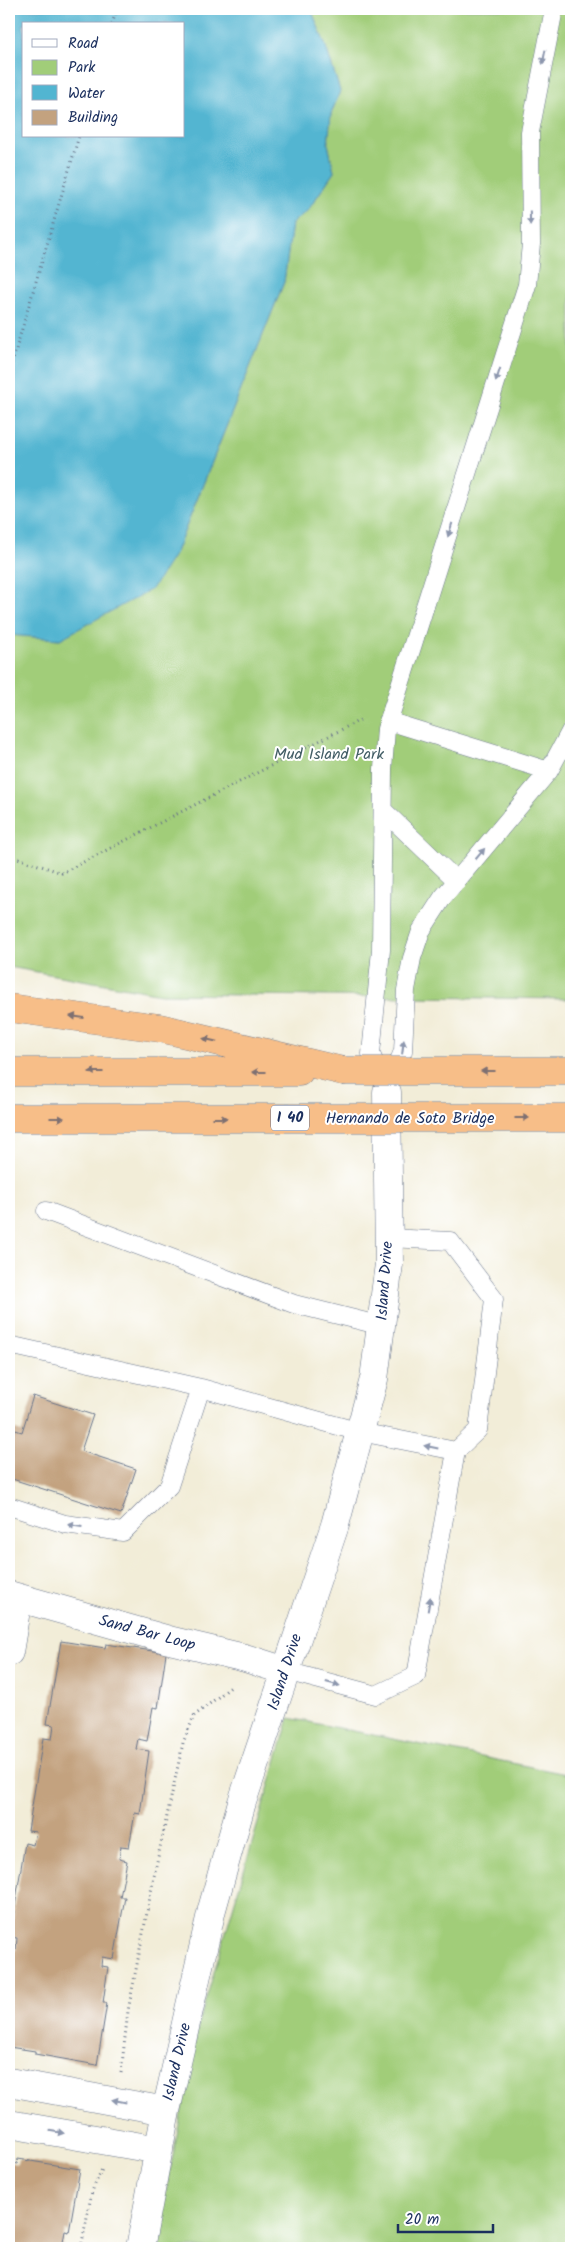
<svg xmlns="http://www.w3.org/2000/svg" width="580" height="2257" font-family="Kalam,sans-serif">
<rect width="100%" height="100%" fill="#fff"/>
<filter id="ink" filterUnits="userSpaceOnUse"><feTurbulence type="fractalNoise" baseFrequency=".02" numOctaves="2"/><feDisplacementMap in="SourceGraphic" scale="10" xChannelSelector="R" yChannelSelector="G"/><feConvolveMatrix kernelMatrix="1 2 1 2 8 2 1 2 1" color-interpolation-filters="sRGB"/></filter>
<filter id="wash" filterUnits="userSpaceOnUse"><feTurbulence type="fractalNoise" baseFrequency=".0096" numOctaves="4" result="noise"/><feDisplacementMap in="SourceGraphic" scale="20" xChannelSelector="R" yChannelSelector="G"/><feGaussianBlur stdDeviation="1.12" result="paint"/><feColorMatrix in="noise" values="0 0 0 0 0 0 0 0 0 0 0 0 0 0 0 0 0 1.4 0 .05"/><feComposite in="paint" operator="in"/></filter>
<g filter="url(#wash)">
<rect width="100%" height="100%" fill="#f2edd8"/>
<!-- green -->
<path fill="#a1cd79" stroke="#5e7e6c" d="M 311,9 L 571,9 L 571,999 L 161,994 L 9,967 L 9,635 L 60,639 L 176,552 L 284,282 L 292,223 L 308,210 L 334,172 L 328,144 L 331,114 L 340,91 L 325,44 Z
M 289,1718 L 571,1775 L 571,2248 L 155,2248 L 198,2026 Z"/>
<!-- water -->
<path fill="#52b5d1" stroke="#367298" fill-rule="evenodd" d="M 9,9 L 311,9 L 325,44 L 340,91 L 331,114 L 328,144 L 334,172 L 308,210 L 292,223 L 284,282 L 176,552 L 152,589 L 60,639 L 9,635 ZM 24,24 L 184,24 L 184,136 L 24,136 Z"/>
<g id="blocks">
<!-- building -->
<path fill="#c3a27f" d="M 33,1396 L 93,1415 L 81,1451 L 136,1469 L 121,1514 L 9,1478 L 9,1428 L 22,1432 Z
M 61,1641 L 105,1648 L 106,1644 L 166,1653 L 158,1708 L 153,1707 L 147,1741 L 138,1739 L 136,1749 L 149,1751 L 140,1814 L 135,1813 L 129,1847 L 121,1846 L 119,1859 L 127,1861 L 120,1897 L 125,1897 L 114,1959 L 102,1957 L 101,1966 L 108,1967 L 103,2003 L 107,2003 L 97,2065 L 35,2054 L 35,2051 L 9,2047 L 9,1949 L 16,1950 L 17,1938 L 10,1937 L 25,1843 L 33,1845 L 36,1832 L 28,1831 L 43,1738 L 52,1739 L 54,1725 L 47,1724 Z
M 18,2159 L 80,2169 L 69,2232 L 65,2231 L 62,2248 L 9,2248 L 9,2162 L 17,2164 Z"/>
</g>
</g>
<g filter="url(#ink)">
<use href="#blocks" fill-opacity="0" stroke="#667289" stroke-width="1"/>
<g fill="none" stroke-linecap="round" stroke-linejoin="round">
<!-- service casing -->
<g stroke="#667289" stroke-width="19">
<path id="service" d="M 388,721 L 549,771
M 383,810 L 457,881
M 392,1078 L 403,1051 L 406,990 L 412,958 L 421,931 L 443,897 L 549,771 L 571,730
M 382,1080 L 371,1054 L 381,950 L 383,769 L 386,729 L 527,285 L 531,244 L 530,132 L 554,9
M 46,1211 L 294,1304 L 382,1326
M 389,1238 L 450,1241 L 494,1299 L 478,1430 L 456,1451
M 9,1345 L 201,1388 L 360,1432 L 456,1451 L 416,1676 L 376,1695 L 286,1671
M 9,1506 L 65,1524 L 123,1532 L 169,1486 L 201,1388"/>
</g>
<!-- minor casing -->
<g stroke="#667289" stroke-width="29">
<path id="minor" d="M 9,1595 L 169,1640 L 245,1658 L 286,1671
M 9,1652 L 18,1598
M 9,2082 L 166,2111
M 9,2124 L 159,2150
M 140,2248 L 166,2111 L 212,1909 L 242,1802 L 335,1525 L 374,1379 L 389,1264 L 387,1092"/>
</g>
<!-- motorway casing -->
<g stroke="#667289" stroke-width="29">
<path id="motorway" d="M 9,1008 L 160,1028 L 343,1071
M 9,1072 L 299,1072"/>
</g>
<!-- path -->
<path stroke="#667289" stroke-width="3" stroke-dasharray="1 4" stroke-linecap="butt" d="M 112,24 L 117,9
M 9,373 L 79,136
M 9,855 L 62,873 L 360,720
M 121,2073 L 128,2011 L 156,1866 L 183,1743 L 194,1716 L 232,1686
M 81,2248 L 92,2191 L 102,2169"/>
<!-- service -->
<use href="#service" stroke="#fff" stroke-width="18"/>
<!-- minor -->
<use href="#minor" stroke="#fff" stroke-width="28"/>
<!-- motorway -->
<use href="#motorway" stroke="#f7be88" stroke-width="28"/>
<!-- motorway-bridge casing -->
<g stroke="#667289" stroke-width="29" stroke-linecap="butt">
<path id="motorway-bridge" d="M 343,1071 L 571,1071
M 9,1118 L 571,1118"/>
</g>
<!-- motorway-bridge -->
<use href="#motorway-bridge" stroke="#f7be88" stroke-width="28"/>
</g>
<!-- one-way arrows -->
<defs><path id="oneway-solid" d="M-6-.8H1V-3.2L6.5 0L1 3.2V.8H-6Z" transform="scale(1.25)"/></defs>
<g fill="#8d97ae">
<use href="#oneway-solid" transform="translate(544 57) rotate(101)"/>
<use href="#oneway-solid" transform="translate(530 218) rotate(89)"/>
<use href="#oneway-solid" transform="translate(498 375) rotate(108)"/>
<use href="#oneway-solid" transform="translate(450 530) rotate(108)"/>
<use href="#oneway-solid" transform="translate(480 854) rotate(-50)"/>
<use href="#oneway-solid" transform="translate(403 1047) rotate(-83)"/>
<use href="#oneway-solid" transform="translate(431 1447) rotate(-169)"/>
<use href="#oneway-solid" transform="translate(75 1526) rotate(-172)"/>
<use href="#oneway-solid" transform="translate(429 1604) rotate(-80)"/>
<use href="#oneway-solid" transform="translate(333 1684) rotate(15)"/>
<use href="#oneway-solid" transform="translate(119 2101) rotate(-169)"/>
<use href="#oneway-solid" transform="translate(57 2132) rotate(10)"/>
</g>
<g fill="#7e6f71">
<use href="#oneway-solid" transform="translate(77 1017) rotate(-173)"/>
<use href="#oneway-solid" transform="translate(210 1040) rotate(-167)"/>
<use href="#oneway-solid" transform="translate(488 1071) rotate(180)"/>
<use href="#oneway-solid" transform="translate(96 1072) rotate(180)"/>
<use href="#oneway-solid" transform="translate(259 1072) rotate(180)"/>
<use href="#oneway-solid" transform="translate(57 1118)"/>
<use href="#oneway-solid" transform="translate(220 1118)"/>
<use href="#oneway-solid" transform="translate(522 1118)"/>
</g>
</g>
<g text-anchor="middle" dominant-baseline="central" stroke-width="4" stroke-linejoin="round" paint-order="stroke">
<!-- shield labels -->
<rect fill="#fff" stroke="#5f6d8e" stroke-width="1" x="271" y="1105.5" width="38" height="25" rx="4"/>
<g font-size="15" font-weight="bold" fill="#1b2f5e">
<text x="290" y="1118">I 40</text>
</g>
<!-- park labels -->
<g font-size="16" fill="#435e66" stroke="#fff">
<text x="329" y="754">Mud Island Park</text>
</g>
<!-- street labels -->
<g font-size="16" fill="#1b2f5e" stroke="#fff">
<text x="410" y="1118">Hernando de Soto Bridge</text>
<text transform="translate(385 1281) rotate(-86)">Island Drive</text>
<text transform="translate(147 1633) rotate(15)">Sand Bar Loop</text>
<text transform="translate(285 1672) rotate(-72)">Island Drive</text>
<text transform="translate(177 2062) rotate(-77)">Island Drive</text>
</g>
</g>
<!-- margin -->
<rect width="580" height="2257" fill="none" stroke="#fff" stroke-width="30"/>
<!-- legend -->
<rect x="22" y="22" width="162" height="115" fill="#ffffff" stroke="#a4acbf"/>
<rect x="32" y="39" width="25" height="8" fill="#ffffff" stroke="#a4acbf"/>
<text x="68" y="48" font-size="15" fill="#1b2f5e">Road</text>
<rect x="32" y="60" width="25" height="15" fill="#a1cd79" stroke="#a4acbf"/>
<text x="68" y="72" font-size="15" fill="#1b2f5e">Park</text>
<rect x="32" y="85" width="25" height="15" fill="#52b5d1" stroke="#a4acbf"/>
<text x="68" y="98" font-size="15" fill="#1b2f5e">Water</text>
<rect x="32" y="110" width="25" height="15" fill="#c3a27f" stroke="#a4acbf"/>
<text x="68" y="122" font-size="15" fill="#1b2f5e">Building</text>
<!-- scale -->
<path d="M398 2224v8h95v-8" fill="none" stroke="#1b2f5e" stroke-width="2.5"/>
<text x="405" y="2224" font-size="15" fill="#1b2f5e" stroke="#ffffff" stroke-width="4" paint-order="stroke">20 m</text>
</svg>
